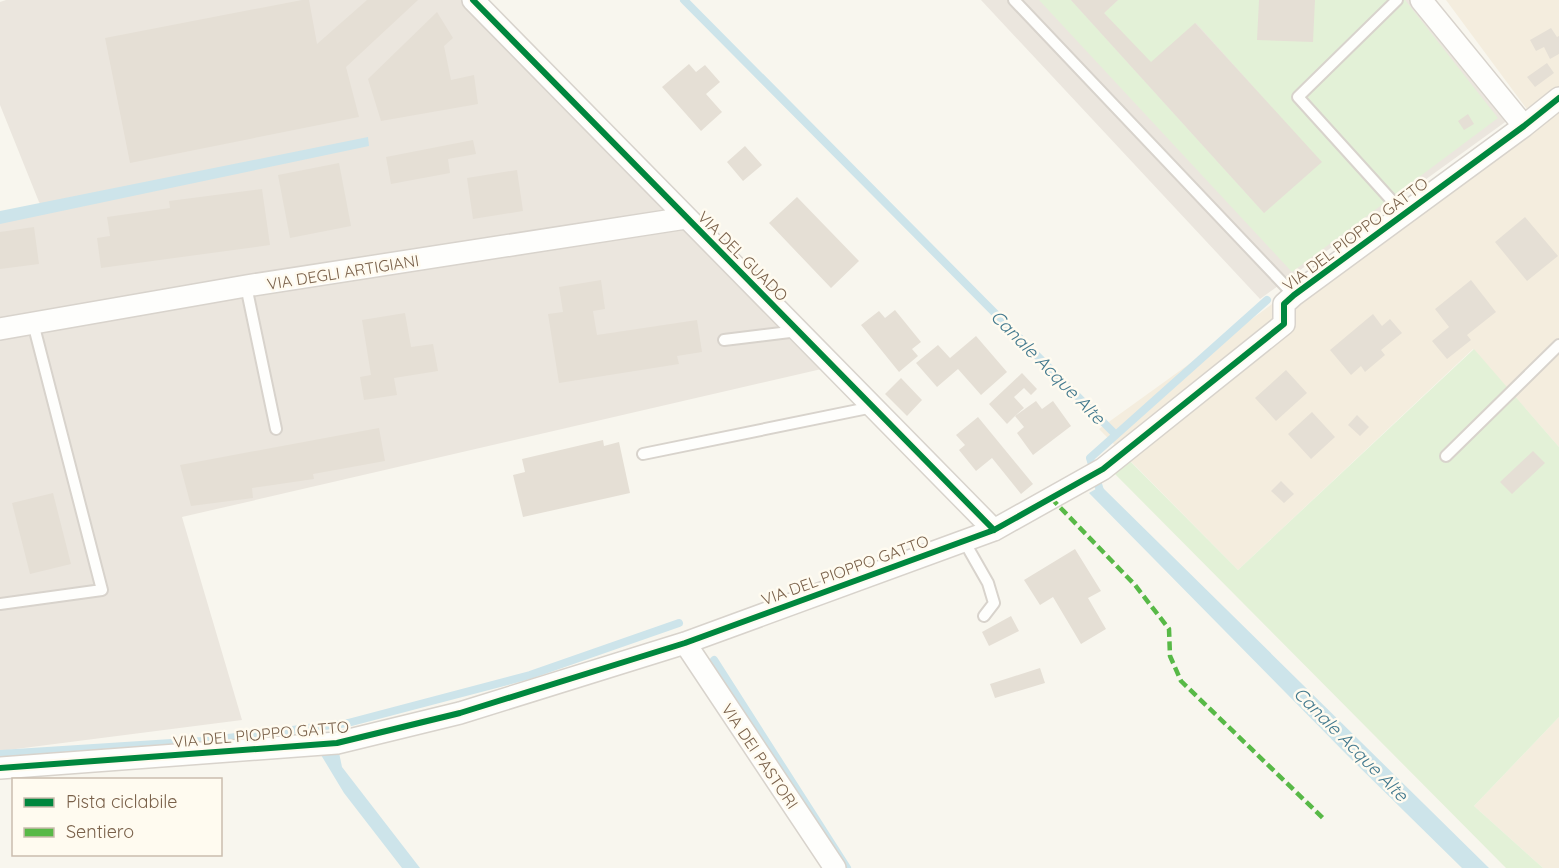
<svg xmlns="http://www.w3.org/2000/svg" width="1559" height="868" font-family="Quicksand,sans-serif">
<rect width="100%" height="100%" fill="#f8f6ee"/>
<!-- residential -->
<path fill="#f4edde" d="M 1446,0 L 1559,0 L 1559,447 L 1473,349 L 1238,570 L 1099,429 L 1260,313 L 1529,112 Z
M 1559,717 L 1559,868 L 1543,868 L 1474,806 Z"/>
<!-- industrial -->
<path fill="#ebe6de" d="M 6,0 L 467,0 L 826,368 L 182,517 L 242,720 L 0,751 L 0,220 L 45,210 L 39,202 L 0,105 L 0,2 Z
M 981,0 L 1411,0 L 1508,120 L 1260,299 Z"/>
<!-- green -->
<path fill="#e3f1d7" d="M 1039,0 L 1071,0 L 1264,213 L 1321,162 L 1196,23 L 1152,65 L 1104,13 L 1118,0 L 1405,0 L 1498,118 L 1292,272 Z
M 1474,349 L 1559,447 L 1559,717 L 1474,806 L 1543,868 L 1506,868 L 1113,472 L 1129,460 L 1238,570 Z"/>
<!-- water -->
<path fill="#cde4ea" d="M 368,137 L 369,146 L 0,224 L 0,211 Z
M 1101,486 L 1489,868 L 1462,868 L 1348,756 L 1089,493 Z
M 337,743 L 342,767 L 420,868 L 402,868 L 344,793 L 315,745 Z"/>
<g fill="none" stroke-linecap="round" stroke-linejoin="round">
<!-- stream -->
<path stroke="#cde4ea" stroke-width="8" d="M 684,0 L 1116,435
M 1101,494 L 1090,458 L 1267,300
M 714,660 L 847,868
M 0,754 L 203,741 L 348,723 L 530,675 L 679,623"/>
</g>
<!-- building -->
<path fill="#e5dfd5" d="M 302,0 L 309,0 L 317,44 L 367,0 L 418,0 L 346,67 L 359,117 L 130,163 L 105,38 Z
M 1071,0 L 1118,0 L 1104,13 L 1151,62 L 1195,23 L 1322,162 L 1264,213 Z
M 1259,0 L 1315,0 L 1313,42 L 1257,40 Z
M 437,12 L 453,38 L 444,46 L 451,80 L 474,75 L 478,104 L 381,121 L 368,79 Z
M 1551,28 L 1557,37 L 1559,36 L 1559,54 L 1550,59 L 1544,47 L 1536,51 L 1530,40 Z
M 1547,63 L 1554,73 L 1535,87 L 1527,77 Z
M 689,64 L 696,72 L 705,65 L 720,82 L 706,94 L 722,112 L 701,131 L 662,87 Z
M 1468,114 L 1474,124 L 1464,130 L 1458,121 Z
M 473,140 L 476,154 L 448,159 L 450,173 L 391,184 L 386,157 Z
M 745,146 L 762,165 L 743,181 L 727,162 Z
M 339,163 L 351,226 L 290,238 L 278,175 Z
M 517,170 L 523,211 L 473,219 L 467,178 Z
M 262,189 L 270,245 L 101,268 L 97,238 L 110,236 L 107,217 L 170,208 L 169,201 Z
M 797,197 L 859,261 L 831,288 L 769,223 Z
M 1525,217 L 1558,256 L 1527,281 L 1495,242 Z
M 34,227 L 39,264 L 0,269 L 0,232 Z
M 601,280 L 605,309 L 593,311 L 597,335 L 697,320 L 702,352 L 677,356 L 679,364 L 559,383 L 548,314 L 563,312 L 559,287 Z
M 1471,280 L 1496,312 L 1467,335 L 1471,340 L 1447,359 L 1432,341 L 1449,327 L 1435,309 Z
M 895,310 L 921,342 L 912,349 L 918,356 L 899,372 L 861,325 L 879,311 L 885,318 Z
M 405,313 L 411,347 L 433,344 L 438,371 L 394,378 L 397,395 L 364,400 L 360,377 L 371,375 L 362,320 Z
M 1373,314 L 1382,326 L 1390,319 L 1402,333 L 1381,350 L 1385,355 L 1365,372 L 1361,366 L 1351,375 L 1330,350 Z
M 976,336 L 1007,372 L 981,395 L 958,369 L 937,387 L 916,363 L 938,345 L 950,358 Z
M 1286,370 L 1307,393 L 1276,421 L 1255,398 Z
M 1022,373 L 1037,389 L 1031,395 L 1024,388 L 1014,397 L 1024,408 L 1015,416 L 1036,401 L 1042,409 L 1053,401 L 1071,426 L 1033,455 L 1017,433 L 1024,427 L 1015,416 L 1007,424 L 989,404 Z
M 901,378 L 922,400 L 907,416 L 885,394 Z
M 1312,412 L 1335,437 L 1311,459 L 1288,434 Z
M 1357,415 L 1369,427 L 1360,436 L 1348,425 Z
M 978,417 L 1033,484 L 1021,494 L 992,458 L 976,471 L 959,450 L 965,445 L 956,435 Z
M 379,428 L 385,461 L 313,474 L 314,479 L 252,488 L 253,498 L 191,506 L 180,465 Z
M 603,440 L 604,446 L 619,442 L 630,493 L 523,517 L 513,475 L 525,472 L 522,459 Z
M 1533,451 L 1545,463 L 1512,494 L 1500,482 Z
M 1281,481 L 1294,494 L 1284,503 L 1271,491 Z
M 53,493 L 71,564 L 30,574 L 12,503 Z
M 1075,549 L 1101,591 L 1088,598 L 1106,629 L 1081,644 L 1053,597 L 1040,605 L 1024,580 Z
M 1011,616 L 1019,631 L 989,646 L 982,632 Z
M 1040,668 L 1045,683 L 995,698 L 990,684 Z"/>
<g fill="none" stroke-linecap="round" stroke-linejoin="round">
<!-- lane casing -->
<g stroke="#d8d3cc" stroke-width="14">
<path id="lane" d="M 1014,0 L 1294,295
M 1397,0 L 1298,97 L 1404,214
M 246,286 L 276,429
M 724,340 L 798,331
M 643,454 L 873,407
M 1446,456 L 1559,345
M 964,541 L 988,583 L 994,603 L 984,616
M 0,604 L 102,590 L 33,323"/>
</g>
<!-- street casing -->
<g stroke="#d8d3cc" stroke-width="24">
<path id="street" d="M 473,0 L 994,530
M 1421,0 L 1524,126
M 0,329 L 246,286 L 686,218
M 685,643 L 835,868
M 0,768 L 337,743 L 460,713 L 685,643 L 994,530 L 1103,469 L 1284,324 L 1284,304 L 1294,295 L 1524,126 L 1559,98"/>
</g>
<!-- lane -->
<use href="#lane" stroke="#fefefc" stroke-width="10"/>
<!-- street -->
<use href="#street" stroke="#fefefc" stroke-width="21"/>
<!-- quiet -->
<path stroke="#58b947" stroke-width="4.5" stroke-dasharray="9 4.5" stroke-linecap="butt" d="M 1051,498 L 1135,585 L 1169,629 L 1170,656 L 1181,681 L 1325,820"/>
<!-- cycleway casing -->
<g stroke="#fffbf0" stroke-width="10">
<path id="cycleway" d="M 473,0 L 994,530
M 0,768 L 337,743 L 460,713 L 685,643 L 994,530 L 1103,469 L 1284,324 L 1284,304 L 1294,295 L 1524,126 L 1559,98"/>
</g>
<!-- cycleway -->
<use href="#cycleway" stroke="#00873e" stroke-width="6"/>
</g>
<g text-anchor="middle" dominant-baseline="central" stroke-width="5" stroke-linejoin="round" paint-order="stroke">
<!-- street labels -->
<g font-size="16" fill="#7a614a" stroke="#fffbf0">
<text transform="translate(1355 234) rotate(-37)">VIA DEL PIOPPO GATTO</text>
<text transform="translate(743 256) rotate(45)">VIA DEL GUADO</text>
<text transform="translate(343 272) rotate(-9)">VIA DEGLI ARTIGIANI</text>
<text transform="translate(845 570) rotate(-20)">VIA DEL PIOPPO GATTO</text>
<text transform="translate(261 734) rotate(-5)">VIA DEL PIOPPO GATTO</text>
<text transform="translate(760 756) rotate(56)">VIA DEI PASTORI</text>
</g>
<!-- water labels -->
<g font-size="18" font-style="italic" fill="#42798e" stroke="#fffbf0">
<text transform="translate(1048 367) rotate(45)">Canale Acque Alte</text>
<text transform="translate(1351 744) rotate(45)">Canale Acque Alte</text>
</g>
</g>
<!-- legend -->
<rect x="12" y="778" width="210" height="78" fill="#fffbf0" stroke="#cabdae" stroke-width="1.5"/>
<rect x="24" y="798" width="30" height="9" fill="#00873e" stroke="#cabdae" stroke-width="1.5"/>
<text x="66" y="808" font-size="18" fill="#7a614a">Pista ciclabile</text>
<rect x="24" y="828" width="30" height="9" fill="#58b947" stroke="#cabdae" stroke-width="1.5"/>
<text x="66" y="838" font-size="18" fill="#7a614a">Sentiero</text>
</svg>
